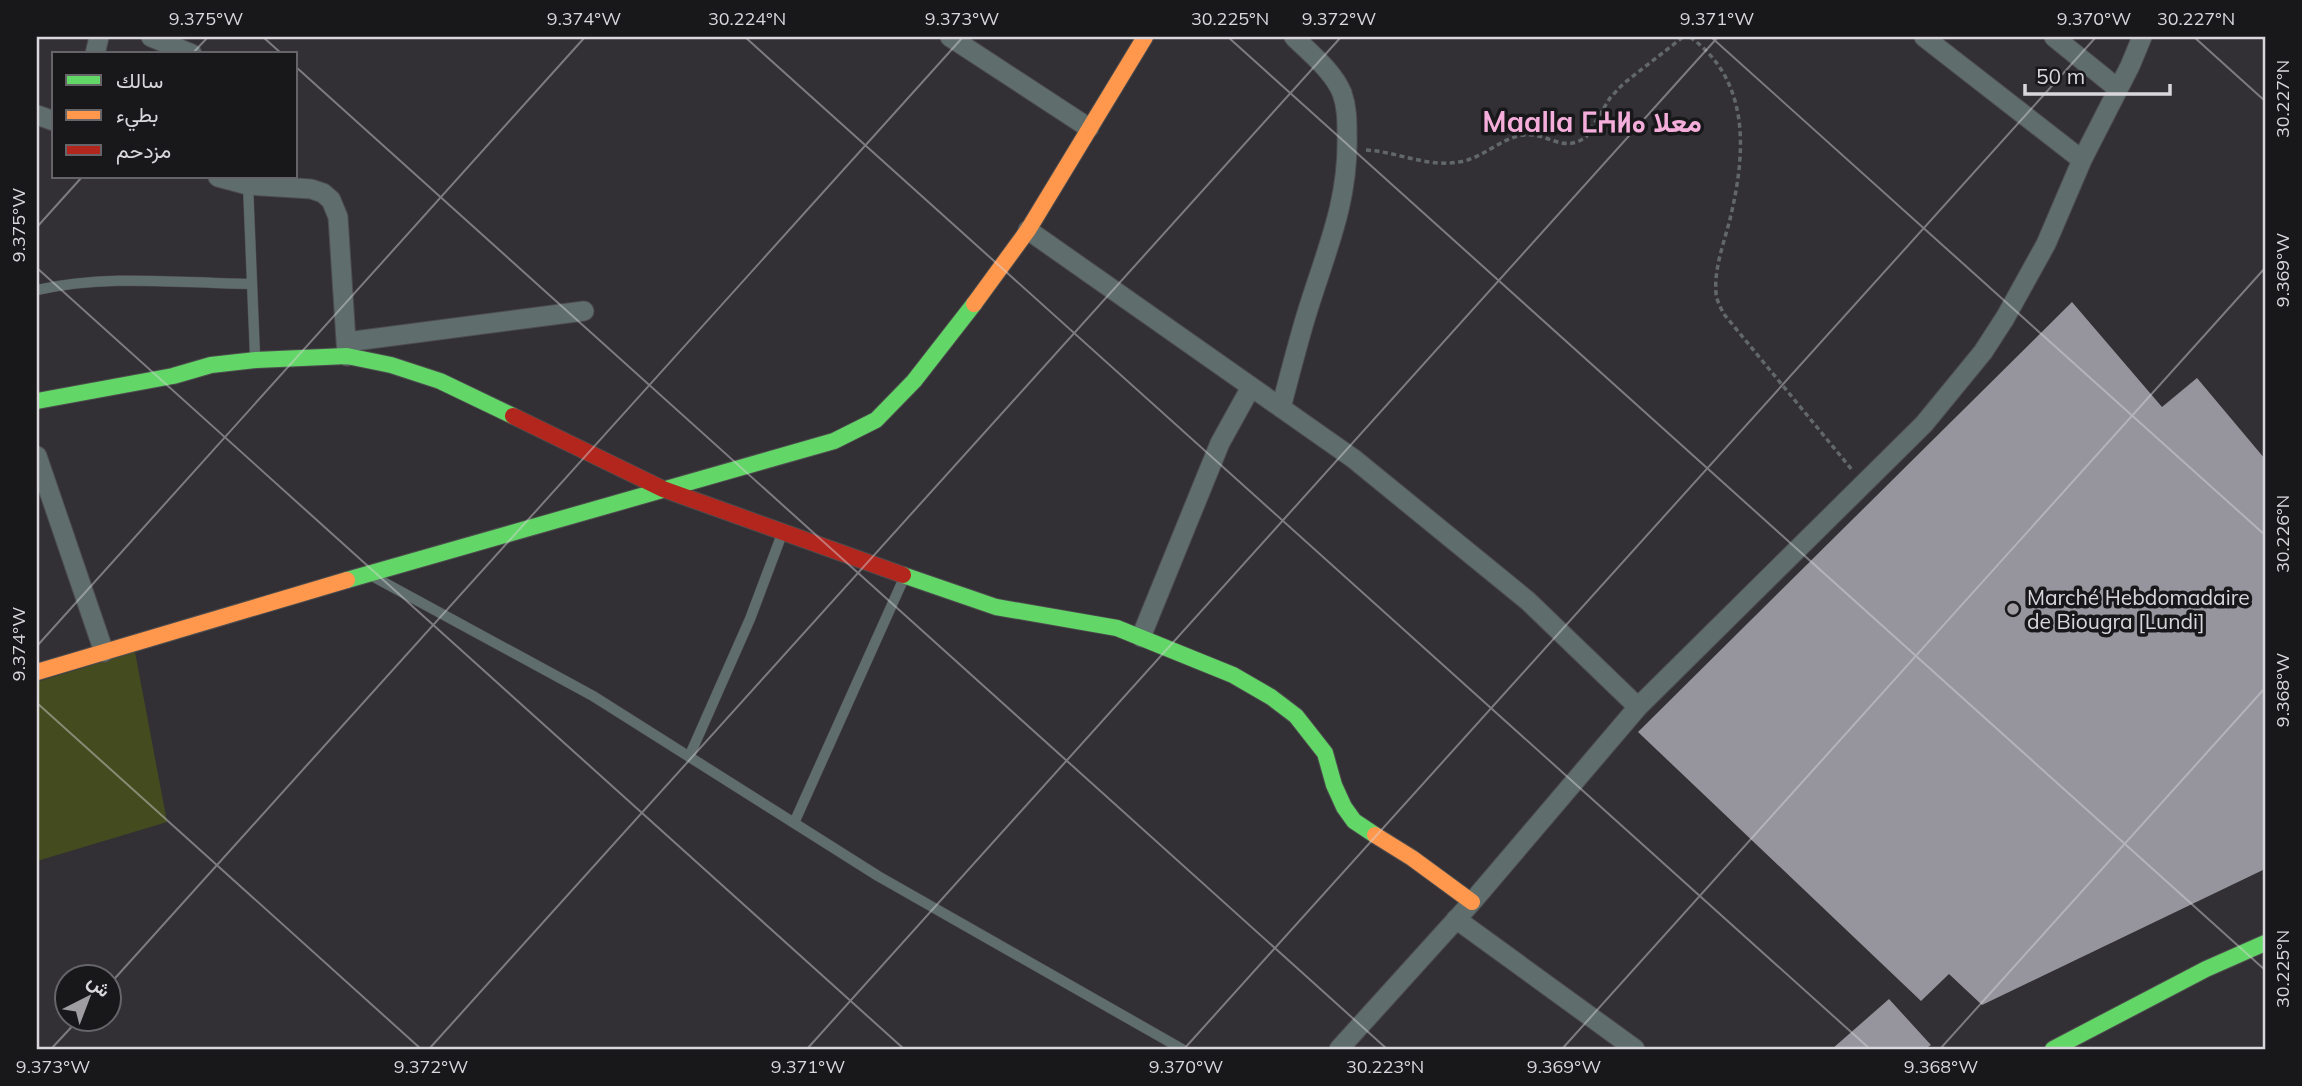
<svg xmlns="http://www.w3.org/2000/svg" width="2302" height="1086" font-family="Mulish,Vazirmatn,'Noto Sans Tifinagh',sans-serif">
<rect width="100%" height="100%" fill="#323034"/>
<!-- green -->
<path fill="#444c1f" d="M 135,652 L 167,822 L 37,861 L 37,682 Z"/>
<!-- building -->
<path fill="#96959d" d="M 2072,302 L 2162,407 L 2197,378 L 2265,459 L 2265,869 L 1982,1005 L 1949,974 L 1921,1001 L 1638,732 Z
M 1889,999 L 1931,1045 L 1925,1049 L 1832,1049 Z"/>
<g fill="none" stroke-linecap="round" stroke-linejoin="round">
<!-- lane casing -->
<g stroke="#4d4c4e" stroke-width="11">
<path id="lane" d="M 248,185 L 255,356
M 37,290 C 108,274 179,283 251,284
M 374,577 L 593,696 L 878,876 L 1182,1049
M 689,757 L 750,619 L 782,534
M 794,823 L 904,578"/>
</g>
<!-- street casing -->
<g stroke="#4d4c4e" stroke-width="21">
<path id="street" d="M 151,37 L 192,54
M 950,37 L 1089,128
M 1924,37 L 2082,160
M 2054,37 L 2117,88
M 95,54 L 99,37
M 37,115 L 54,121
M 218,177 L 248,185 L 311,189 L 323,193 L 331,200 L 338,217 L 347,356
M 1028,230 L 1354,459 L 1528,601 L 1638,707
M 347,342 L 584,311
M 1281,408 C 1289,377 1297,346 1306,316 C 1325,253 1349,203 1347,135 C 1347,120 1347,107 1342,93 C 1333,71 1310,53 1294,37
M 37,456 L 104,652
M 1141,637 L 1220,443 L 1251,387
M 1456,919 L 1635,1049
M 1339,1049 L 1472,902 L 1638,707 L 1924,424 L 1983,352 L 2005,318 L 2046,244 L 2082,160 L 2130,66 L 2142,37"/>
</g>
<!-- fast casing -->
<g stroke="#4d4c4e" stroke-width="18">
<path id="fast" d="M 37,401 L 173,376 L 211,365 L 256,360 L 347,356 L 391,365 L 440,381 L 513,416
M 903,575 L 996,607 L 1117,628 L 1233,675 L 1271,697 L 1296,716 L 1325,753 L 1334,785 L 1344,807 L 1354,821 L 1375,835
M 347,580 L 834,441 L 876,420 L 914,381 L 974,304
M 2053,1049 L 2206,969 L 2265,943"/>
</g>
<!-- slow casing -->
<g stroke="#4d4c4e" stroke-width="18">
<path id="slow" d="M 974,304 L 1028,230 L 1145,37
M 37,672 L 347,580
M 1375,835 L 1412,858 L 1472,902"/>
</g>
<!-- jam casing -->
<g stroke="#4d4c4e" stroke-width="18">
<path id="jam" d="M 513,416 L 663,489 L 903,575"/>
</g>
<!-- path -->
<path stroke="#62686a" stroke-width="3.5" stroke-dasharray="5 3.5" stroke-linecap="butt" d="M 1690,37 C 1751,81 1746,153 1730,219 C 1724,243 1714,268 1716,293 C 1716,300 1721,307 1723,313 L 1853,471
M 1366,150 C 1400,152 1429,169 1464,161 C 1485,156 1503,137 1524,135 C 1548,132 1562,154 1586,137 L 1610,98 L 1623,84 L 1683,37"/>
<!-- lane -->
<use href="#lane" stroke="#606d6d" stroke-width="10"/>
<!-- street -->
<use href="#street" stroke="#606d6d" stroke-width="19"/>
<!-- fast -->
<use href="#fast" stroke="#63d668" stroke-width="16"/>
<!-- slow -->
<use href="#slow" stroke="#ff974d" stroke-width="16"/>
<!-- jam -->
<use href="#jam" stroke="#b3261e" stroke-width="16"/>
</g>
<!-- ticks -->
<path fill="none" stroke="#d9d7dc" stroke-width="2" stroke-opacity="0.45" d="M 263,37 L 282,54M 745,37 L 1870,1049M 1228,37 L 2265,970M 1711,37 L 2265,535M 2194,37 L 2265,101M 192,54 L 208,37M 296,67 L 1387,1049M 37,227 L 82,177M 37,268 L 904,1049M 37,646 L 585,37M 37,703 L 421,1049M 108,986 L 963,37M 51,1049 L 78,1020M 429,1049 L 1341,37M 807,1049 L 1718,37M 1184,1049 L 2096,37M 1562,1049 L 2265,268M 1940,1049 L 2265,688"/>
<!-- markers -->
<circle fill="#9f9da1" stroke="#18171a" stroke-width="2.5" cx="2013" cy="609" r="7"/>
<g text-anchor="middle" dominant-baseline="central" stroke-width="7" stroke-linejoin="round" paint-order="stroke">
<!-- poi labels -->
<g font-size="21" fill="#d9d7dc" stroke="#18171a" text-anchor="start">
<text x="2027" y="597">Marché Hebdomadaire<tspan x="2027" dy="24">de Biougra [Lundi]</tspan></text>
</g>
<!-- district labels -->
<g font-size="28" font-weight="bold" fill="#f5aedb" stroke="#18171a">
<text x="1592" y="121">Maalla ⵎⵄⵍⴰ معلا</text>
</g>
</g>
<!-- border -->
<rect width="2302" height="1086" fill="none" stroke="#18171a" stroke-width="77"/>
<!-- legend -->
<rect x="52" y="52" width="245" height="126" fill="#18171a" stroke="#656468" stroke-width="2"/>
<rect x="66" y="75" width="35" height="10" fill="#63d668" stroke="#656468" stroke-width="2"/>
<text x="116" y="88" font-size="21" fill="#d9d7dc">سالك</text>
<rect x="66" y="110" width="35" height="10" fill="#ff974d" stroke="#656468" stroke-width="2"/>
<text x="116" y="122" font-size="21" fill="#d9d7dc">بطيء</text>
<rect x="66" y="145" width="35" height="10" fill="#b3261e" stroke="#656468" stroke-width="2"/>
<text x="116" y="158" font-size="21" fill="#d9d7dc">مزدحم</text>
<!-- north arrow -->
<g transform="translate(88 998) rotate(42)"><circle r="33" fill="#18171a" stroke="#656468" stroke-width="2"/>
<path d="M0-5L12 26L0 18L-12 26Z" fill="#9f9da1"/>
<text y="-10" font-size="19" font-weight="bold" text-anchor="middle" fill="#d9d7dc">ش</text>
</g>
<!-- scale -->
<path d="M2025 84v10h145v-10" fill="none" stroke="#d9d7dc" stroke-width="3.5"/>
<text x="2036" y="84" font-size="21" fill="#d9d7dc" stroke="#18171a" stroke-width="5" paint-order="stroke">50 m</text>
<rect x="38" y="38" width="2226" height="1010" fill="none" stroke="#d9d7dc" stroke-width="2.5"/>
<g font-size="18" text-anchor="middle" fill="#d9d7dc">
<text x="206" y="25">9.375°W</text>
<text x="584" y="25">9.374°W</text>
<text x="747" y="25">30.224°N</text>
<text x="962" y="25">9.373°W</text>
<text x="1230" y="25">30.225°N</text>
<text x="1339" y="25">9.372°W</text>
<text x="1717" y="25">9.371°W</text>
<text x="2094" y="25">9.370°W</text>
<text x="2196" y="25">30.227°N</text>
<text transform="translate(2283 99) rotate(-90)" y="6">30.227°N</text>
<text transform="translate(19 225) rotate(-90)" y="6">9.375°W</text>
<text transform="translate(2283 270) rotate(-90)" y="6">9.369°W</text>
<text transform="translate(2283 534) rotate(-90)" y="6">30.226°N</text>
<text transform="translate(19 644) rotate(-90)" y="6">9.374°W</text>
<text transform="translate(2283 690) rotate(-90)" y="6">9.368°W</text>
<text transform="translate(2283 969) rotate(-90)" y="6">30.225°N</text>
<text x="53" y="1073">9.373°W</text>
<text x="431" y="1073">9.372°W</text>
<text x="808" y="1073">9.371°W</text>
<text x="1186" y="1073">9.370°W</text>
<text x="1385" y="1073">30.223°N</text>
<text x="1564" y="1073">9.369°W</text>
<text x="1941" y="1073">9.368°W</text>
</g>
</svg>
